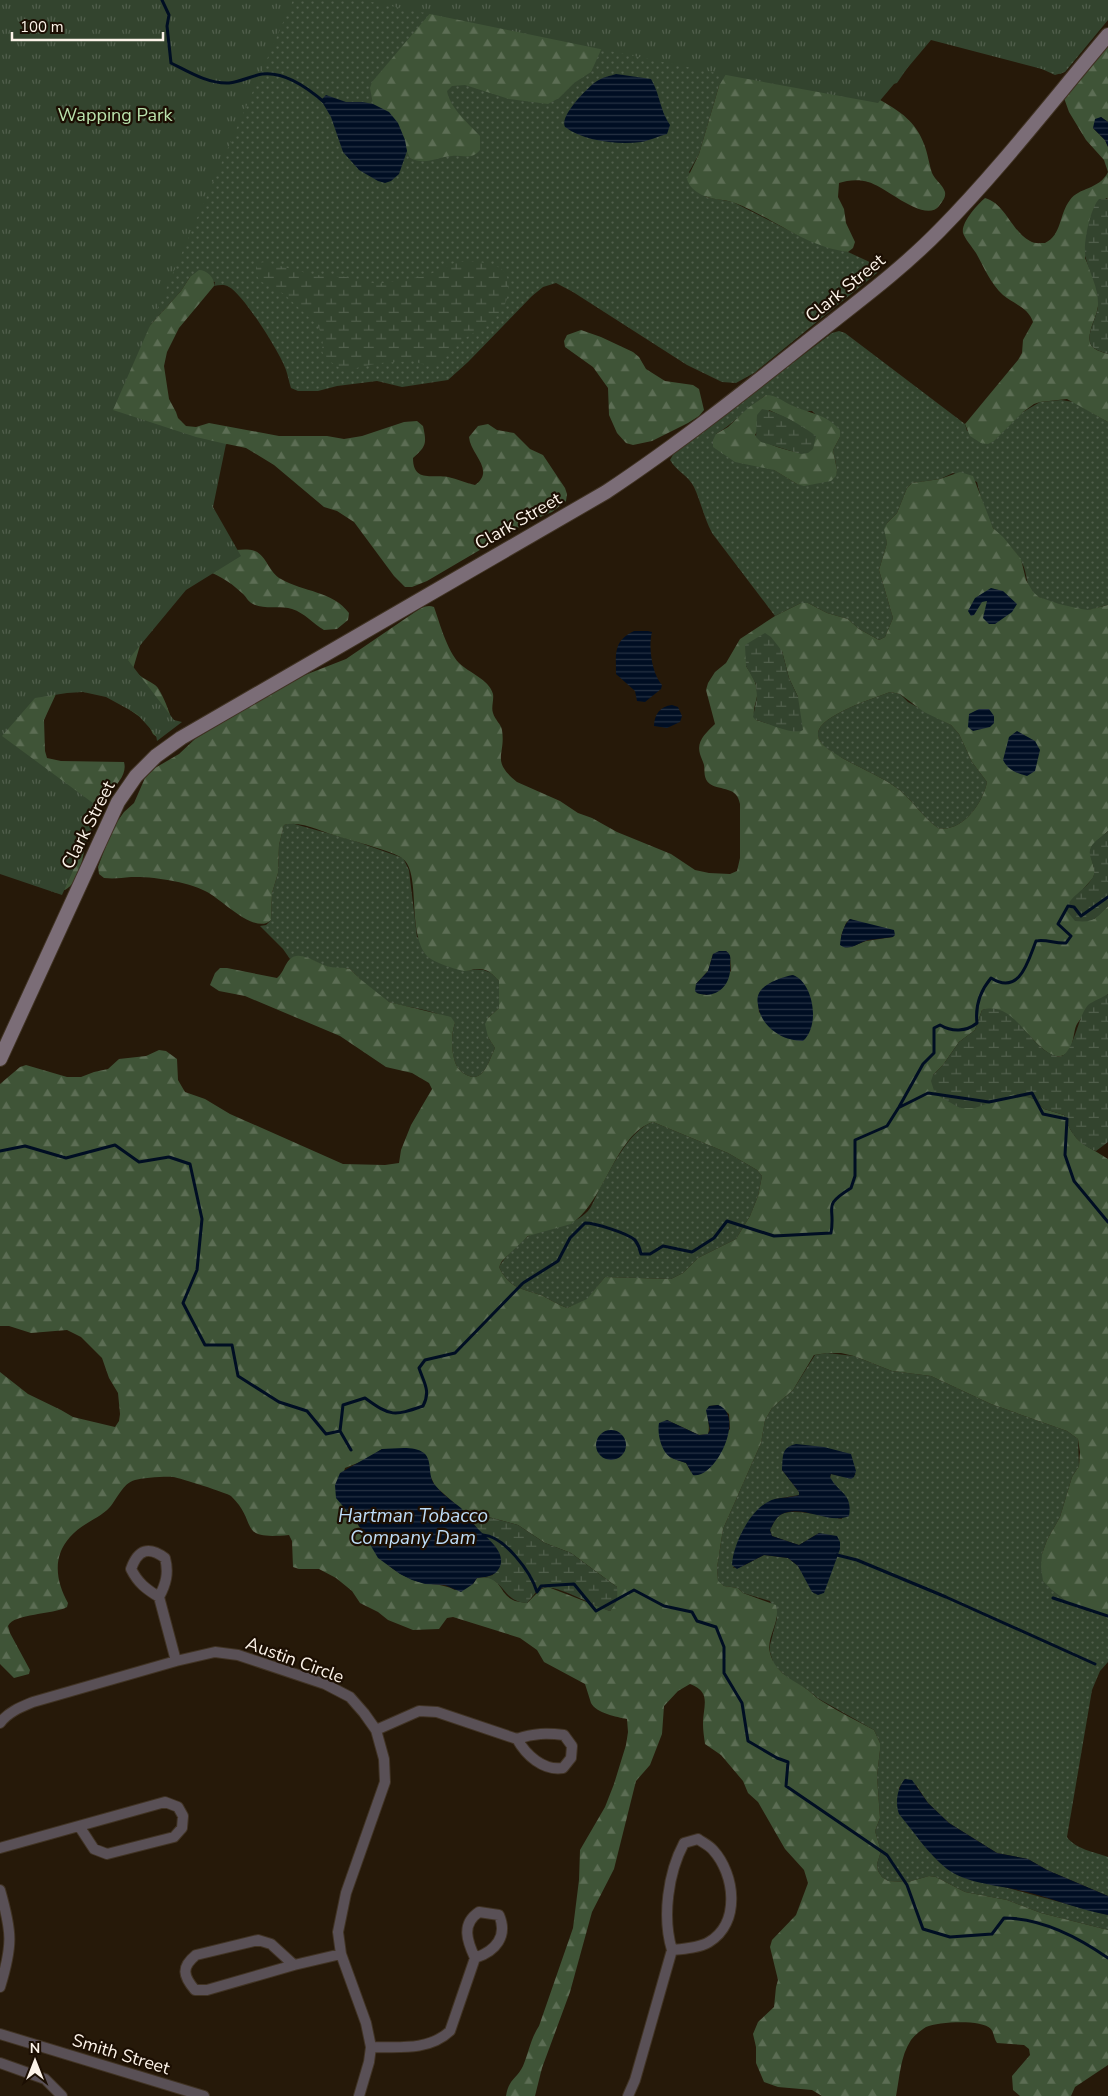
<svg xmlns="http://www.w3.org/2000/svg" width="1108" height="2096" font-family="'Nunito Sans',sans-serif">
<defs>
<pattern id="grass-dots" width="8" height="8" patternUnits="userSpaceOnUse" patternTransform="scale(1.25)"><rect width="8" height="8" fill="#33442e"/><path d="M2 2h.1M6 6h.1" fill="none" stroke="#515f4c" stroke-width="1.8" stroke-linecap="round"/></pattern>
<pattern id="forest-firs" width="22" height="20" patternUnits="userSpaceOnUse" patternTransform="scale(1.25)"><rect width="22" height="20" fill="#3f5437"/><path d="M5 1l3.5 6h-7zM16 11l3.5 6h-7z" fill="#5c6d54"/></pattern>
<pattern id="wetland-marsh" width="20" height="14" patternUnits="userSpaceOnUse" patternTransform="scale(1.25)"><rect width="20" height="14" fill="#33442e"/><path d="M1 5h8M5 5V1M11 12h8M15 12V8" fill="none" stroke="#515f4c"/></pattern>
<pattern id="park-tufts" width="24" height="20" patternUnits="userSpaceOnUse" patternTransform="scale(1.25)"><rect width="24" height="20" fill="#33442e"/><path d="M3 7l-1-3M5 7V3M7 7l1-3M15 17l-1-3M17 17v-4M19 17l1-3" fill="none" stroke="#515f4c"/></pattern>
<pattern id="water-rules" width="6" height="5" patternUnits="userSpaceOnUse" patternTransform="scale(1.25)"><rect width="6" height="5" fill="#000e23"/><path d="M0 2.5h6" fill="none" stroke="#263243"/></pattern>
</defs>
<rect width="100%" height="100%" fill="#261909"/>
<!-- grass -->
<path fill="url(#grass-dots)" fill-rule="evenodd" d="M 285,0 L 1108,0 L 1108,20 L 1065,72 L 1055,75 L 1031,64 L 930,35 L 897,83 L 890,85 L 719,86 L 699,154 L 689,172 L 706,197 L 733,202 L 798,235 L 848,252 L 874,264 L 878,270 L 877,273 L 754,373 L 736,383 L 722,382 L 687,365 L 573,292 L 556,283 L 543,287 L 532,296 L 468,362 L 448,380 L 402,387 L 377,381 L 337,386 L 318,391 L 298,391 L 291,388 C 289,382 288,376 286,370 C 281,354 243,294 229,287 C 225,284 219,285 214,286 L 215,282 L 190,277 L 181,291 L 48,439 L 0,318 Z
M 839,331 L 845,333 L 965,424 L 967,431 L 1023,412 L 1040,402 L 1061,400 L 1074,402 L 1108,422 L 1108,605 C 1101,606 1096,609 1089,610 C 1077,612 1048,602 1037,596 C 1025,588 1028,576 1023,565 C 1017,551 1004,541 994,529 C 988,522 979,492 977,482 L 953,473 L 940,479 L 912,483 L 907,488 L 897,513 L 887,523 L 885,529 L 887,543 L 879,570 L 893,618 L 885,637 L 879,640 L 859,629 L 848,619 L 827,613 L 808,603 L 801,603 L 775,616 L 712,533 C 704,518 701,502 694,487 C 689,476 676,471 670,460 L 674,453 L 832,333 ZM 766,395 L 804,411 L 812,411 L 840,437 L 833,450 C 835,463 843,479 825,481 C 814,483 809,485 797,484 L 716,434 C 734,423 748,408 766,395 Z
M 890,692 L 900,694 L 908,702 L 951,725 L 959,734 L 972,762 L 987,782 C 983,803 962,833 938,828 C 921,816 911,797 894,786 C 878,775 860,768 844,759 C 835,754 817,745 818,733 C 820,715 875,698 890,692 Z
M 291,823 L 352,840 L 403,858 L 409,870 L 417,937 L 466,971 C 481,968 489,969 499,981 L 499,1008 L 488,1018 L 488,1037 L 495,1048 C 491,1056 488,1067 482,1073 C 473,1083 458,1072 455,1062 C 451,1050 451,1034 455,1023 C 437,1009 411,1009 389,1002 C 376,997 359,978 350,969 C 343,967 336,969 329,967 C 315,964 305,952 290,959 L 283,949 L 260,926 L 266,925 L 271,920 L 272,893 L 278,873 L 279,845 L 284,825 Z
M 653,1122 L 728,1153 L 757,1170 L 762,1176 L 758,1196 L 750,1216 L 736,1239 L 698,1258 L 683,1273 L 671,1279 L 605,1277 L 587,1300 L 567,1308 C 559,1305 551,1300 543,1296 C 523,1288 510,1290 499,1267 C 503,1259 523,1238 532,1234 C 550,1226 573,1227 588,1211 C 593,1205 595,1197 599,1190 C 611,1169 629,1130 653,1122 Z
M 827,1353 L 854,1356 L 892,1371 L 931,1376 L 991,1404 L 1067,1431 L 1078,1439 L 1079,1466 L 1072,1477 L 1060,1517 L 1047,1540 L 1042,1554 L 1085,1610 L 1108,1616 L 1108,1662 L 1100,1671 L 1092,1690 L 1067,1837 C 1075,1849 1095,1852 1108,1857 L 1108,1896 L 1047,1870 L 1028,1859 L 997,1853 L 949,1823 L 928,1803 L 916,1785 L 905,1779 L 899,1788 L 937,1860 L 956,1874 L 1108,1915 L 1108,1930 L 1041,1913 L 1007,1900 L 965,1892 L 936,1877 L 929,1876 L 908,1882 L 888,1881 L 882,1877 L 878,1871 L 877,1864 L 881,1851 L 875,1831 L 880,1818 L 877,1776 L 880,1750 L 880,1743 L 874,1730 L 819,1699 L 808,1690 L 790,1680 L 774,1665 L 770,1652 L 770,1645 L 777,1618 L 770,1601 L 743,1593 L 738,1588 L 724,1586 L 718,1582 L 717,1568 L 723,1529 L 761,1443 L 765,1420 L 772,1408 L 793,1390 L 815,1355 ZM 782,1470 L 856,1474 L 850,1478 L 831,1474 L 830,1478 L 842,1519 C 828,1517 795,1508 782,1514 C 776,1517 773,1524 770,1530 L 772,1536 L 799,1545 L 819,1533 L 815,1594 L 798,1566 L 788,1558 L 764,1555 L 743,1566 L 733,1568 L 775,1499 L 799,1495 L 799,1492 Z"/>
<!-- forest -->
<path fill="url(#forest-firs)" fill-rule="evenodd" d="M 432,11 L 605,41 L 591,72 L 574,83 L 559,98 L 548,104 L 509,99 L 465,85 L 452,86 L 447,91 C 450,108 468,123 480,136 L 480,150 C 472,160 463,155 452,156 C 436,157 426,166 410,158 C 397,130 405,120 373,104 L 370,88 L 372,82 Z
M 1108,44 L 1108,122 L 1101,117 L 1093,128 L 1105,140 L 1108,147 L 1108,199 L 1106,198 L 1085,258 C 1092,274 1102,293 1097,311 C 1095,320 1086,335 1091,345 C 1094,350 1102,352 1108,354 L 1108,422 L 1067,399 L 1040,402 L 1034,404 L 1023,412 L 994,441 L 988,444 L 981,443 L 970,436 L 965,424 L 1018,360 L 1022,353 L 1023,340 L 1033,322 C 1029,308 1014,304 1003,295 C 990,283 984,267 976,253 C 972,247 965,239 963,233 C 961,222 978,204 985,198 C 1006,204 1011,231 1030,241 C 1034,244 1040,243 1045,243 C 1062,235 1059,214 1070,200 C 1079,187 1099,190 1108,172 L 1104,160 L 1086,140 L 1069,112 L 1064,98 L 1066,92 L 1086,72 Z
M 726,74 L 880,100 C 900,111 916,122 924,144 C 928,154 929,164 932,173 C 935,180 943,185 945,192 C 946,198 942,202 939,206 C 925,224 885,186 868,182 C 860,179 847,180 839,183 L 838,197 L 844,209 L 846,223 L 855,242 L 853,248 L 848,252 C 806,247 773,218 735,203 C 725,199 712,200 702,195 C 695,191 689,187 687,179 L 699,154 L 719,86 Z
M 199,270 C 207,270 215,278 214,286 L 179,328 L 167,352 L 164,366 L 169,399 L 176,412 L 178,418 L 186,426 L 196,427 L 209,423 L 279,436 L 327,436 L 344,439 L 362,436 L 404,422 L 417,421 L 423,426 C 427,444 426,446 413,458 C 413,483 433,474 448,477 C 457,479 466,483 475,485 C 496,470 470,454 469,437 L 478,426 L 488,424 L 497,430 L 514,433 L 530,449 L 543,455 L 565,488 L 567,494 L 566,501 L 552,512 L 526,523 L 427,581 L 412,587 L 405,587 L 394,576 L 354,522 L 337,511 L 324,507 L 274,465 L 246,448 L 227,444 L 214,448 L 198,471 L 228,551 C 236,550 247,548 255,551 C 267,556 269,573 281,579 C 303,592 333,591 349,613 L 348,620 L 337,629 L 324,630 C 313,624 305,613 292,609 C 279,605 265,610 253,604 C 248,602 246,596 242,593 C 229,581 215,572 198,569 L 141,642 L 133,669 C 142,679 145,678 155,685 C 161,689 170,713 172,721 L 158,738 L 153,734 L 147,722 L 130,710 L 101,674 L 56,694 L 44,720 L 45,751 L 47,758 L 61,761 L 124,762 C 130,783 94,801 87,818 C 85,824 86,832 86,838 C 84,854 80,882 65,890 L 61,889 L 0,736 L 0,485 L 48,439 L 181,291 L 190,277 Z
M 581,330 L 601,337 L 633,352 L 639,357 L 646,369 L 665,381 L 693,385 L 699,389 L 704,410 L 699,416 L 688,423 L 652,441 L 633,445 L 626,443 L 617,433 L 609,415 L 608,388 L 593,367 L 565,347 L 564,341 L 567,335 Z
M 766,395 C 776,395 782,401 791,405 C 810,414 825,413 840,430 L 840,437 L 833,450 L 837,470 L 836,476 L 831,481 L 804,486 L 797,484 L 774,470 L 735,462 L 713,447 L 713,440 L 716,434 L 728,427 L 748,408 ZM 769,410 L 792,421 L 808,453 C 794,454 764,444 755,435 Z
M 960,472 L 973,476 L 993,528 L 1003,537 L 1021,559 L 1026,580 L 1033,592 L 1039,597 L 1059,604 L 1081,609 L 1088,610 L 1108,605 L 1108,831 L 1092,846 L 1090,852 L 1095,872 L 1093,878 L 1083,889 L 1094,919 L 1108,906 L 1108,994 C 1100,1001 1082,1015 1077,1024 C 1072,1033 1075,1053 1061,1056 C 1039,1061 1013,1000 982,1010 L 975,1030 L 959,1042 L 943,1065 L 933,1075 L 1007,1095 L 1014,1094 L 1028,1097 L 1034,1099 L 1044,1109 L 1064,1115 C 1075,1145 1084,1143 1108,1159 L 1108,1616 L 1073,1606 L 1052,1590 L 1043,1581 L 1041,1567 L 1042,1554 L 1047,1540 L 1060,1517 L 1072,1477 L 1079,1466 L 1080,1452 L 1078,1439 L 1067,1431 L 991,1404 L 931,1376 L 892,1371 L 854,1356 L 841,1353 L 827,1353 L 814,1355 L 793,1390 L 772,1408 L 765,1420 L 761,1443 L 723,1529 L 717,1568 L 718,1581 L 724,1586 L 738,1588 L 743,1593 L 776,1605 C 781,1622 766,1637 770,1653 C 775,1673 793,1680 808,1690 C 812,1693 815,1697 820,1700 C 837,1711 856,1720 874,1730 L 880,1743 L 880,1750 L 877,1776 L 880,1818 L 875,1831 L 881,1851 L 877,1864 L 878,1871 L 882,1877 L 888,1881 L 908,1882 L 929,1876 L 936,1877 L 965,1892 L 1007,1900 L 1041,1913 L 1108,1930 L 1108,2065 L 1075,2087 L 1071,2096 L 1020,2096 L 1013,2090 L 1012,2076 L 1030,2055 L 1029,2049 L 1024,2045 L 997,2043 C 994,2039 994,2033 991,2029 C 981,2019 939,2022 926,2027 C 921,2030 915,2035 911,2040 C 900,2057 900,2076 896,2096 L 822,2096 L 812,2090 L 778,2087 L 764,2082 L 756,2063 L 756,2047 L 753,2034 L 758,2022 L 774,2007 L 776,1987 L 778,1980 L 770,1947 L 772,1940 L 796,1915 L 808,1883 L 804,1870 L 785,1849 L 758,1802 L 748,1793 L 743,1781 L 721,1755 L 705,1744 C 704,1737 703,1730 703,1724 C 703,1706 712,1692 690,1684 L 678,1691 L 664,1706 L 662,1734 L 650,1765 L 636,1781 L 614,1869 L 592,1912 L 570,1992 L 542,2068 L 535,2096 L 506,2096 C 509,2078 517,2079 523,2066 C 529,2052 530,2040 539,2026 L 573,1928 L 579,1880 L 580,1850 L 605,1807 L 614,1784 L 626,1745 L 628,1732 L 627,1719 C 617,1717 596,1713 591,1703 C 589,1697 587,1690 585,1684 L 544,1662 L 537,1650 L 520,1638 L 453,1617 L 447,1618 L 439,1629 L 413,1630 L 388,1620 L 378,1612 L 360,1603 L 352,1591 L 336,1578 L 319,1569 L 299,1569 L 293,1567 L 292,1541 L 289,1535 C 235,1540 260,1524 231,1496 C 227,1493 180,1478 173,1477 C 167,1476 141,1478 135,1480 C 123,1483 117,1499 110,1507 C 99,1519 82,1523 70,1537 C 52,1557 56,1581 68,1603 L 67,1607 C 53,1615 14,1613 8,1626 L 10,1633 L 30,1670 L 29,1674 L 14,1678 L 0,1664 L 0,1372 L 28,1394 L 61,1410 L 73,1417 L 115,1427 L 119,1421 L 120,1414 L 118,1393 L 109,1378 L 102,1358 L 81,1337 L 67,1330 L 31,1333 L 9,1326 L 0,1326 L 0,1084 L 20,1067 L 26,1065 L 67,1077 L 81,1077 L 94,1072 L 108,1069 L 119,1059 L 146,1056 L 159,1050 L 166,1051 L 177,1059 L 178,1080 L 185,1092 L 205,1099 L 230,1114 L 343,1164 L 385,1165 L 399,1163 L 401,1150 L 411,1125 L 432,1089 L 429,1083 L 412,1073 L 386,1067 L 340,1036 L 245,996 L 219,991 L 210,985 L 215,973 L 220,968 L 227,968 L 277,978 C 284,972 284,965 290,959 C 301,949 319,966 331,967 C 337,968 343,967 350,969 L 360,979 L 389,1002 L 451,1017 L 455,1023 C 451,1034 451,1049 455,1062 C 458,1072 473,1083 482,1073 C 488,1067 491,1056 495,1048 L 488,1037 L 485,1024 L 488,1018 L 499,1008 L 499,981 C 493,974 487,968 477,969 C 473,969 469,971 466,971 C 458,971 431,961 427,956 C 406,931 422,872 402,858 C 394,852 351,840 340,837 C 323,833 301,820 284,825 L 279,845 L 278,873 L 272,893 L 271,920 C 256,935 224,902 209,893 C 191,882 152,876 131,877 C 121,878 114,879 104,878 L 99,874 L 98,867 L 112,829 L 124,812 L 134,803 L 145,778 L 155,768 L 179,754 L 195,739 L 255,703 L 305,675 L 346,659 L 415,612 C 421,608 427,604 434,607 C 440,624 447,650 459,663 C 469,673 489,679 493,694 C 494,700 491,708 493,713 C 495,720 501,724 502,730 C 506,756 490,760 517,782 L 560,801 L 578,813 L 592,818 L 617,832 L 671,854 L 695,870 L 709,873 L 730,874 L 737,871 L 740,858 L 740,804 C 737,786 721,791 710,784 C 703,779 705,771 704,765 C 703,761 701,758 700,754 C 696,741 706,733 715,724 L 706,690 L 708,683 L 715,672 L 726,663 L 740,639 L 775,616 L 801,603 L 808,603 L 827,613 L 848,619 L 859,629 L 879,640 L 885,637 L 893,618 L 879,570 L 887,543 L 884,529 L 887,523 L 897,513 L 907,488 L 912,483 L 940,479 ZM 782,651 L 789,678 L 798,697 L 773,725 L 756,720 C 751,711 756,705 757,696 C 758,684 752,675 746,666 ZM 890,692 L 900,694 L 924,712 L 951,725 L 959,734 L 972,762 L 987,782 C 983,803 962,833 938,828 C 921,816 911,797 894,786 C 878,775 860,768 844,759 C 835,753 817,745 818,733 C 820,715 875,698 890,692 ZM 850,919 L 893,937 L 866,941 L 851,947 L 841,936 L 846,923 ZM 726,951 L 730,956 L 731,971 L 707,995 L 697,993 L 696,984 L 708,971 L 713,954 ZM 793,975 L 759,1013 L 758,997 L 769,984 ZM 653,1122 L 728,1153 L 757,1170 L 762,1176 L 758,1196 L 750,1216 L 736,1239 L 698,1258 L 683,1273 L 671,1279 L 605,1277 L 587,1299 L 567,1308 C 559,1305 551,1300 543,1296 C 523,1288 510,1290 499,1267 L 502,1261 L 528,1236 L 571,1224 C 605,1202 615,1134 653,1122 ZM 718,1405 L 729,1414 L 730,1429 L 691,1472 L 686,1463 L 672,1458 L 667,1420 L 699,1435 L 708,1434 C 711,1424 705,1418 709,1406 ZM 382,1449 L 428,1460 L 429,1473 L 435,1486 L 462,1510 L 518,1525 L 545,1543 L 571,1553 L 617,1587 L 617,1600 L 610,1611 L 548,1587 L 541,1589 L 527,1603 C 523,1602 518,1602 515,1601 C 497,1594 503,1573 477,1578 L 473,1584 L 455,1590 C 440,1582 426,1586 411,1579 C 381,1566 375,1550 358,1525 C 352,1515 344,1507 337,1498 L 345,1468 L 365,1460 Z"/>
<!-- wetland -->
<path fill="url(#wetland-marsh)" d="M 1099,199 L 1108,199 L 1108,354 C 1103,352 1094,350 1091,345 C 1085,333 1099,316 1098,303 C 1098,287 1090,274 1086,259 C 1082,246 1090,209 1099,199 Z
M 468,261 C 491,264 512,263 508,293 C 507,300 504,308 499,314 C 489,324 476,331 464,339 C 452,349 447,359 432,367 L 413,361 L 380,363 L 347,370 L 341,369 L 325,358 L 322,351 L 323,338 L 318,326 L 284,294 L 260,281 L 257,276 L 256,269 L 258,263 L 265,262 L 314,275 L 349,277 L 377,284 L 426,276 L 454,263 Z
M 762,409 C 780,412 801,425 816,436 L 813,449 L 808,453 L 801,454 L 761,442 L 756,437 L 757,415 Z
M 765,633 L 771,637 L 782,651 L 789,678 L 798,697 L 803,730 C 793,736 768,723 756,720 L 753,717 L 757,697 L 756,684 L 746,666 L 745,645 Z
M 1108,831 L 1108,906 C 1096,919 1093,923 1075,921 L 1066,910 C 1069,896 1086,890 1093,877 C 1098,867 1086,857 1091,847 C 1094,841 1103,836 1108,831 Z
M 1108,994 L 1108,1142 L 1096,1151 C 1078,1144 1071,1134 1064,1115 L 1044,1109 L 1034,1099 L 1014,1094 L 975,1108 L 960,1108 L 935,1094 L 931,1081 L 933,1075 L 943,1065 L 959,1042 L 975,1030 L 982,1010 C 1015,1000 1028,1047 1056,1056 C 1073,1062 1077,1016 1088,1005 C 1093,1001 1102,998 1108,994 Z
M 462,1510 L 518,1525 L 545,1543 L 571,1553 L 617,1587 C 618,1597 617,1604 610,1611 C 594,1607 553,1581 540,1589 C 535,1592 531,1599 527,1603 C 503,1602 505,1580 484,1577 L 493,1575 L 477,1528 Z"/>
<!-- park -->
<path fill="url(#park-tufts)" d="M 0,0 L 293,0 L 113,410 L 196,437 L 226,444 L 213,507 L 241,556 L 186,590 L 128,660 L 174,720 L 182,722 L 157,741 L 156,735 L 137,714 L 106,697 L 83,692 L 67,693 L 35,698 L 2,736 L 101,809 L 62,895 L 0,874 Z
M 362,0 L 1108,0 L 1108,19 L 1061,74 L 931,40 L 878,103 L 726,75 Z"/>
<!-- water -->
<path fill="url(#water-rules)" d="M 616,74 L 651,79 C 660,94 660,111 670,125 L 667,134 C 658,136 649,141 641,142 C 617,145 584,141 565,127 C 559,116 588,87 597,81 C 603,77 610,76 616,74 Z
M 326,95 L 346,102 L 363,102 L 373,104 L 389,112 L 398,123 L 405,140 L 407,151 L 399,174 L 391,181 L 385,183 L 378,181 L 359,170 L 343,152 L 331,117 L 321,100 Z
M 1101,117 L 1108,122 L 1108,147 L 1105,140 L 1093,128 L 1095,119 Z
M 991,588 L 1003,591 L 1017,604 L 1012,612 L 995,624 L 989,624 L 983,618 L 987,601 L 982,602 L 974,615 L 971,616 L 968,611 L 975,598 Z
M 634,631 L 648,631 L 652,632 C 648,647 652,674 662,685 L 661,689 L 645,702 L 637,701 L 635,691 L 616,674 C 616,654 613,641 634,631 Z
M 672,705 L 678,707 L 682,716 L 680,722 L 667,728 L 654,726 C 654,715 660,706 672,705 Z
M 979,709 L 989,709 L 994,716 L 994,723 L 990,727 L 973,731 L 968,727 L 969,714 Z
M 1017,731 L 1035,741 L 1040,750 L 1035,771 L 1027,776 C 1016,773 1008,770 1003,760 L 1009,737 Z
M 850,919 L 894,930 L 895,935 L 893,937 C 885,938 876,939 868,940 C 858,943 849,952 840,945 C 841,935 843,926 850,919 Z
M 719,951 L 726,951 C 732,955 730,959 730,965 C 732,984 717,1000 697,993 L 695,991 L 696,984 L 708,971 L 713,954 Z
M 793,975 C 813,982 821,1025 803,1041 C 782,1041 761,1027 758,1005 C 757,1000 757,995 761,990 C 768,982 782,977 793,975 Z
M 718,1405 C 746,1415 716,1479 693,1475 L 686,1463 C 681,1461 675,1460 670,1457 C 661,1451 657,1433 659,1423 L 667,1420 L 699,1435 L 708,1434 L 710,1430 L 706,1410 L 709,1406 Z
M596 1445a15 15 0 1 1 30 0a15 15 0 1 1-30 0Z
M 796,1444 L 824,1447 L 851,1454 L 856,1471 L 854,1477 L 851,1479 L 831,1474 L 830,1477 C 839,1494 853,1493 849,1516 C 829,1525 802,1504 782,1514 C 776,1517 773,1524 770,1530 L 772,1536 L 799,1545 L 819,1533 L 837,1536 L 840,1542 L 840,1549 L 824,1593 L 818,1595 L 812,1592 L 798,1566 L 788,1558 L 764,1555 L 737,1569 L 732,1565 C 733,1543 752,1505 775,1499 C 783,1497 791,1498 799,1495 L 799,1492 L 782,1470 C 783,1457 781,1447 796,1444 Z
M 382,1449 C 394,1449 414,1445 424,1453 C 433,1461 427,1476 435,1485 C 442,1494 452,1501 461,1508 C 467,1515 472,1523 478,1529 C 488,1539 509,1554 498,1570 C 494,1577 483,1577 477,1578 L 473,1584 L 461,1592 L 445,1585 L 425,1584 L 412,1580 L 400,1574 L 378,1558 L 358,1524 L 336,1498 L 335,1485 L 340,1473 Z
M 905,1779 L 912,1780 L 928,1803 L 949,1823 L 997,1853 L 1028,1859 L 1047,1870 L 1108,1896 L 1108,1915 C 1080,1910 1054,1899 1027,1892 C 1001,1885 969,1885 947,1869 C 928,1854 914,1832 899,1814 C 895,1803 897,1788 905,1779 Z"/>
<g fill="none" stroke-linecap="round" stroke-linejoin="round">
<!-- stream -->
<path stroke="#000e23" stroke-width="3" d="M 162,0 L 169,15 L 167,26 L 171,63 C 189,72 208,84 229,83 C 240,82 251,76 262,74 C 285,71 308,88 324,102
M 900,1107 L 928,1093 L 989,1102 L 1032,1093 L 1043,1114 L 1067,1119 L 1065,1155 L 1074,1181 L 1108,1222
M 0,1151 L 25,1146 L 66,1158 L 115,1145 L 139,1162 L 169,1157 L 190,1164 L 202,1219 L 197,1270 L 183,1303 L 205,1345 L 232,1345 L 238,1376 L 279,1402 L 307,1411 L 326,1434 L 340,1431 L 343,1405 L 365,1398 C 391,1417 394,1416 423,1406 C 431,1391 424,1383 419,1368 L 425,1360 L 455,1353 L 523,1283 L 558,1261 L 570,1238 L 585,1223 C 595,1223 627,1233 635,1240 C 638,1244 640,1249 641,1254 L 650,1254 L 663,1246 L 692,1252 L 714,1238 L 727,1221 L 774,1236 L 831,1233 C 836,1205 821,1207 851,1188 L 855,1176 L 855,1140 L 887,1126 L 899,1107 L 923,1064 L 934,1053 L 934,1028 L 940,1025 C 952,1032 966,1032 977,1023 C 975,1006 981,990 991,978 C 1020,996 1028,961 1036,941 C 1047,939 1055,944 1066,943 L 1071,936 L 1058,924 L 1068,906 L 1074,907 L 1081,916 L 1108,897
M 340,1431 L 351,1450
M 483,1535 C 504,1536 531,1572 537,1592 L 541,1586 L 574,1584 L 596,1611 L 634,1590 L 664,1606 L 692,1612 L 697,1621 L 716,1627 L 724,1647 L 724,1673 L 742,1703 L 748,1741 L 777,1758 L 788,1762 L 786,1786 L 887,1855 L 907,1885 L 923,1929 L 950,1937 L 992,1934 L 1004,1918 C 1042,1918 1078,1937 1108,1958
M 837,1555 L 857,1560 L 946,1597 L 1095,1664
M 1053,1598 L 1108,1616"/>
<!-- minor casing -->
<g stroke="#403324" stroke-width="12">
<path id="minor" d="M 159,1597 C 146,1589 138,1583 131,1569 C 138,1549 149,1546 165,1558 C 169,1573 166,1584 159,1597 L 176,1661
M 0,1723 C 8,1712 21,1707 33,1702 L 176,1661 L 215,1652 L 238,1655 L 325,1684 L 350,1697 L 364,1713 L 376,1730 L 384,1759 L 385,1782 L 346,1893 L 338,1932 L 341,1954 L 366,2023 L 371,2047 L 369,2062 L 359,2096
M 376,1730 L 419,1711 L 437,1712 L 517,1739 C 526,1755 543,1771 563,1768 L 571,1758 L 572,1746 L 564,1735 C 547,1733 534,1733 517,1739
M 0,1848 L 165,1802 L 178,1807 L 183,1816 L 182,1828 L 174,1837 L 107,1854 L 94,1849 L 79,1826
M 0,1890 C 12,1932 13,1945 0,1987
M 258,1940 L 271,1944 L 294,1965 L 207,1990 L 195,1990 C 183,1976 181,1967 196,1955 Z
M 294,1965 L 341,1954
M 0,2034 L 204,2096
M 371,2047 C 399,2047 429,2051 450,2031 L 475,1958 C 496,1951 508,1936 499,1915 L 479,1912 C 461,1924 467,1941 475,1958
M 0,2063 L 45,2079 L 62,2096
M 628,2096 L 635,2080 L 672,1950 C 683,1949 699,1948 709,1942 C 741,1923 735,1874 713,1850 C 710,1846 702,1842 698,1839 L 684,1843 C 668,1873 662,1917 672,1950"/>
</g>
<!-- secondary casing -->
<g stroke="#403324" stroke-width="16">
<path id="secondary" d="M 0,1059 L 118,802 L 136,776 L 156,756 L 181,738 L 606,492 C 680,443 749,388 818,333 C 860,300 903,268 940,230 C 1000,169 1053,100 1108,35"/>
</g>
<!-- minor -->
<use href="#minor" stroke="#595056" stroke-width="10"/>
<!-- secondary -->
<use href="#secondary" stroke="#7b6d77" stroke-width="14"/>
</g>
<g text-anchor="middle" dominant-baseline="central" stroke-width="4.5" stroke-linejoin="round" paint-order="stroke">
<!-- park labels -->
<g font-size="18" fill="#bae3ad" stroke="#1c0f03">
<text x="115" y="115">Wapping Park</text>
</g>
<!-- street labels -->
<g font-size="18" fill="#fcf3e9" stroke="#1c0f03">
<text transform="translate(845 288) rotate(-39)">Clark Street</text>
<text transform="translate(518 521) rotate(-30)">Clark Street</text>
<text transform="translate(88 825) rotate(-63)">Clark Street</text>
<text transform="translate(295 1660) rotate(20)">Austin Circle</text>
<text transform="translate(121 2054) rotate(17)">Smith Street</text>
</g>
<!-- water labels -->
<g font-size="19" font-style="italic" fill="#bddcf8" stroke="#1c0f03">
<text x="413" y="1516">Hartman Tobacco<tspan x="413" dy="22">Company Dam</tspan></text>
</g>
</g>
<!-- north arrow -->
<g transform="translate(35 2061)" stroke="#1c0f03" stroke-width="4" paint-order="stroke">
<path d="M0-4L9 19L0 12L-9 19Z" fill="#fcf3e9"/>
<text y="-8" font-size="14" font-weight="bold" text-anchor="middle" fill="#fcf3e9">N</text>
</g>
<!-- scale -->
<path d="M12 32v8h151v-8" fill="none" stroke="#fcf3e9" stroke-width="2.5"/>
<text x="20" y="32" font-size="15" fill="#fcf3e9" stroke="#1c0f03" stroke-width="4" paint-order="stroke">100 m</text>
</svg>
